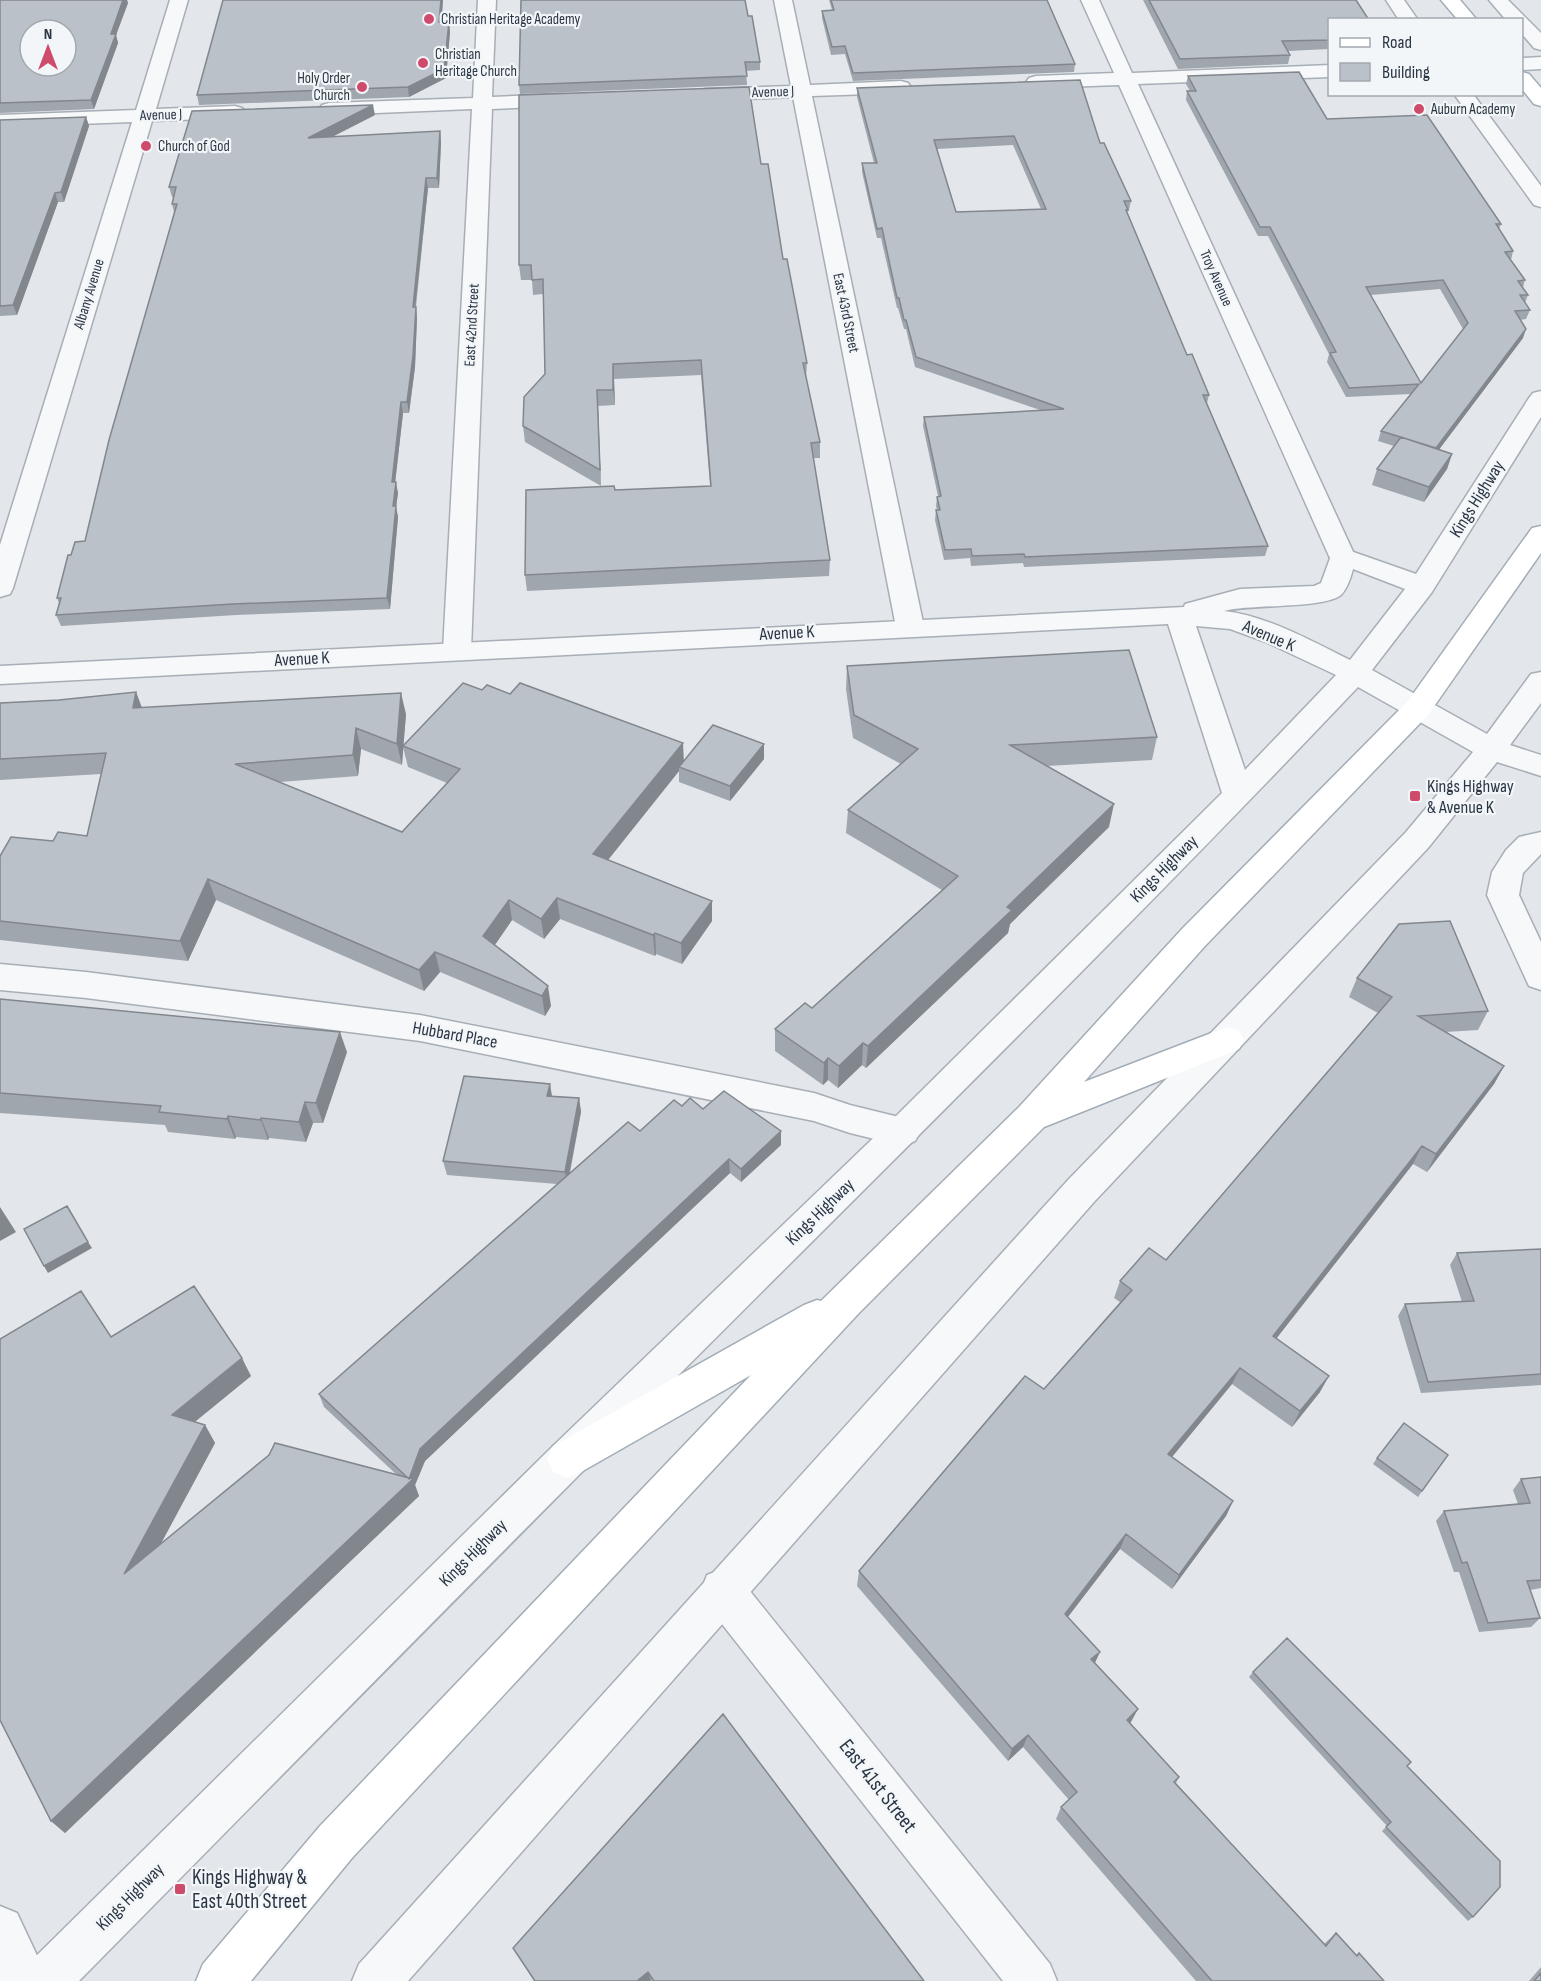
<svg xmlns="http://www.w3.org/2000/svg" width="1541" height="1981" font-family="'Sofia Sans Condensed',sans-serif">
<rect width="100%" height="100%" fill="#e3e7eb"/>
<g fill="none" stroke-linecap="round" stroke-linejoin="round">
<!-- minor casing -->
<g stroke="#a8aeb6" stroke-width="3">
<path id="minor" d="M 170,0 L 188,0 L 156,109 L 235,106 L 242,108 L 245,112 L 242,116 L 235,118 L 152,121 L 13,588 L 10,594 L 0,597 L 0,545 L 132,122 L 0,127 L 0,115 L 136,110 Z
M 478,0 L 496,0 L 492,97 L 562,94 L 569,96 L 572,100 L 569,104 L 562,106 L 492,109 L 471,650 L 467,656 L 457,659 L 447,656 L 443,650 L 472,109 L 329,115 L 322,113 L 319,109 L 322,105 L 329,103 L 473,98 Z
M 774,0 L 792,0 L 810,85 L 901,81 L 908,83 L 911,87 L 908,91 L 901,93 L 812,96 L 924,627 L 920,633 L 910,636 L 900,633 L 896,627 L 793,97 L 706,101 L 699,99 L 696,95 L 699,91 L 706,89 L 791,86 Z
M 1081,0 L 1099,0 L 1132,73 L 1330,65 L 1330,77 L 1138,84 L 1355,556 L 1351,562 L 1342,564 L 1333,562 L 1329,556 L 1119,85 L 1036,88 L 1029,86 L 1026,82 L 1029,78 L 1036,76 L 1114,73 Z
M 1541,57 L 1541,69 L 1522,70 L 1522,58 Z
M 1541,832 L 1541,854 L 1523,873 L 1519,895 L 1541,942 L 1541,990 L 1529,986 L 1487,895 L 1492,872 L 1506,850 L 1519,837 Z
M 0,964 L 86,972 L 420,1015 L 814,1093 L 850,1105 L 915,1121 L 921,1131 L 915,1141 L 903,1146 L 850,1133 L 814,1121 L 420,1041 L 86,998 L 0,990 Z
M 722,1569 L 737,1575 L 1050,1964 L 1057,1981 L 1003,1981 L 707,1605 L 701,1590 L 707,1575 Z
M 0,1906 L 17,1913 L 49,1981 L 0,1981 Z"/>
</g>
<!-- tertiary casing -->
<g stroke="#a8aeb6" stroke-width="3">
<path id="tertiary" d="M 1386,0 L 1404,0 L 1418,20 L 1399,20 Z
M 1489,0 L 1508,0 L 1541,33 L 1541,50 L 1534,48 L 1522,34 L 1522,20 L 1506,20 Z
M 1454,94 L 1473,94 L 1541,186 L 1541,207 L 1534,205 Z
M 1541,391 L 1541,417 L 1432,592 L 1372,670 L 1487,734 L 1531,674 L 1541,672 L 1541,703 L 1510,745 L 1541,755 L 1541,776 L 1497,762 L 1428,848 L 1094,1202 L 408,1981 L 352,1981 L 359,1964 L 1068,1180 L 1406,832 L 1473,752 L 1358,687 C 1104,955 840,1212 580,1474 C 412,1642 246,1812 79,1981 L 21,1981 L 28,1964 L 553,1446 L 891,1121 L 1222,793 L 1168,624 L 0,684 L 0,666 L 1184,607 L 1185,604 L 1240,589 L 1314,586 L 1321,583 L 1333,550 L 1342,548 L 1416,574 L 1529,398 L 1533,393 ZM 1353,569 L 1405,589 L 1350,660 C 1311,641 1268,616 1224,611 C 1251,604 1323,609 1341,595 C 1347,589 1351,577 1353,569 ZM 1196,626 L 1230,629 L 1266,642 L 1336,675 L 1245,770 Z"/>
</g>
<!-- primary casing -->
<g stroke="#a3adb7" stroke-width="3">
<path id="primary" d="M 1441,0 L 1460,0 L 1477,20 L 1458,20 Z
M 1522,72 L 1529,74 L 1541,88 L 1541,106 L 1534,104 L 1522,89 Z
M 1541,526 L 1541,553 L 1428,715 L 1204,947 L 1084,1082 L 1227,1027 L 1239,1031 L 1244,1040 L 1239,1049 L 1044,1127 L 858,1314 L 352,1858 L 251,1981 L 196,1981 L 203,1964 L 320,1826 L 751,1375 L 581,1472 L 567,1478 L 553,1472 L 547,1459 L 553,1446 L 804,1305 L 817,1300 L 821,1301 L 1019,1107 L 1182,929 L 1408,701 L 1532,528 Z"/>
</g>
<!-- minor -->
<use href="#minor" fill="#f6f8f9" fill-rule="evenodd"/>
<!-- tertiary -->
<use href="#tertiary" fill="#f6f8f9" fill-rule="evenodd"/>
<!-- primary -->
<use href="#primary" fill="#fff" fill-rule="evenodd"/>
</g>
<!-- wall -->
<path fill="#a0a6ad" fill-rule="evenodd" d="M 0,0 L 127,0 L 128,3 L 116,35 L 118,43 L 94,109 L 0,113 Z
M 223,0 L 443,0 L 441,22 L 449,22 L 450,32 L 446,78 L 409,97 L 199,105 L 197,95 Z
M 829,0 L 1047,0 L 1075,64 L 1074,72 L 853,81 L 845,54 L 831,55 L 822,18 L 822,11 L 832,10 Z
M 1143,0 L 1356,0 L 1329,20 L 1329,49 L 1288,51 L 1290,55 L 1288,64 L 1178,69 Z
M 748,16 L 760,62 L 760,70 L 746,71 L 747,85 L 520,94 L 519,85 Z
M 1188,76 L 1327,119 L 1501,224 L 1499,229 L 1513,251 L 1511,260 L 1525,280 L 1523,287 L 1528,295 L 1525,303 L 1530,310 L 1526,319 L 1520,320 L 1523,338 L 1439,449 L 1452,454 L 1447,469 L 1424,502 L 1372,485 L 1377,469 L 1394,446 L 1378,441 L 1381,431 L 1411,394 L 1346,397 L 1327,362 L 1329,354 L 1268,236 L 1258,236 L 1186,100 L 1187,91 L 1190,91 L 1186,84 ZM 1440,289 L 1463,329 L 1421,383 L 1371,295 Z
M 857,88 L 1100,143 L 1131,201 L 1129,210 L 1128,210 L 1127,213 L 1187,355 L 1209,395 L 1207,403 L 1268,546 L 1265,556 L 1024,567 L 1023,563 L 971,566 L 970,558 L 944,560 L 935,520 L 936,510 L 937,510 L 936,506 L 937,497 L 938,496 L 923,426 L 924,417 L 1040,410 L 915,367 L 906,329 L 904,329 L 898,308 L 897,308 L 881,238 L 877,238 L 862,172 L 862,163 L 874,163 L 857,97 ZM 1013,145 L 1041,209 L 956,212 L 937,149 Z
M 375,115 L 332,137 L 440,131 L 441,142 L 439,188 L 428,188 L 416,307 L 417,318 L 415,367 L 409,413 L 403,413 L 395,482 L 398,493 L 396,507 L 398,517 L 390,609 L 236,615 L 61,626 L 56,615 L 59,603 L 57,598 L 71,555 L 85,541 L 174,212 L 172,204 L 174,197 L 172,197 L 169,187 Z
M 86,117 L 89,126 L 64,202 L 58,202 L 17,315 L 0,316 L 0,120 Z
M 761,164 L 807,363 L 806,378 L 820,442 L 820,458 L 813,458 L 830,560 L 829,576 L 527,591 L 525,575 L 615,490 L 710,486 L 701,375 L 614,379 L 615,405 L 598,406 L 601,486 L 525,442 L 523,426 L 545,374 L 543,294 L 533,295 L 532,280 L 521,280 L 519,265 Z
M 847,666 L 1157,737 L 1152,760 L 1047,766 L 1109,827 L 1010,924 L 1008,933 L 866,1068 L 862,1065 L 838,1088 L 828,1080 L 823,1085 L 775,1051 L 775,1029 L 812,1008 L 942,890 L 846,833 L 848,810 L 901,764 L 853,738 L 846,689 Z
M 136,692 L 141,707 L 406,714 L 403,746 L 684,760 L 764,744 L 764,759 L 730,801 L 679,782 L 679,771 L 608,860 L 712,901 L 712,921 L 682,964 L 656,954 L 655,956 L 560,919 L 544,939 L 512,920 L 495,945 L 551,1006 L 545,1016 L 440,972 L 424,991 L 216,900 L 188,961 L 0,940 L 0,856 L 53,841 L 87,836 L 101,774 L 0,780 L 0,703 L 59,700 ZM 403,747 L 408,767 L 447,783 L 402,832 L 280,782 L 358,776 L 361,749 L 402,765 Z
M 1357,978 L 1488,1011 L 1478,1030 L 1446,1032 L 1504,1066 L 1494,1084 L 1427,1172 L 1413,1164 L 1276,1339 L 1320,1392 L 1292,1427 L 1232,1384 L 1172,1457 L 1233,1501 L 1226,1516 L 1172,1589 L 1120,1549 L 1068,1617 L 1095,1663 L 1131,1722 L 1130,1724 L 1179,1777 L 1176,1783 L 1324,1944 L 1336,1933 L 1356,1955 L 1359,1953 L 1384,1981 L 1196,1981 L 1056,1819 L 1061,1807 L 1069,1800 L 1023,1747 L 1008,1761 L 857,1586 L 859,1571 L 1044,1389 L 1120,1302 L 1114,1298 L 1120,1281 L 1166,1260 L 1378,1013 L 1349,997 Z
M 0,999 L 347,1052 L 323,1123 L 313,1123 L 306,1142 L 269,1138 L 268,1140 L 236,1137 L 235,1139 L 168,1132 L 165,1125 L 0,1113 Z
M 550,1084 L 552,1096 L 579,1098 L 581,1112 L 570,1173 L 682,1106 L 703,1109 L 781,1131 L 781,1145 L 741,1182 L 730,1173 L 425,1461 L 415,1485 L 419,1496 L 65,1833 L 51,1821 L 111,1337 L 251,1376 L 195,1422 L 205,1425 L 215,1443 L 160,1545 L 397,1475 L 324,1407 L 319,1394 L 557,1184 L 447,1175 L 443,1161 Z
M 1541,1249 L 1541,1385 L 1421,1393 L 1398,1316 L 1405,1304 L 1462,1302 L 1450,1265 L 1457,1253 Z
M 1448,1455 L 1418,1497 L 1373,1464 L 1377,1458 Z
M 1541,1477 L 1541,1588 L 1530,1590 L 1540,1618 L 1531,1627 L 1479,1632 L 1459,1572 L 1454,1572 L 1436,1521 L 1444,1511 L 1518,1504 L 1513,1490 L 1521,1479 Z
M 1253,1672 L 1407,1766 L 1473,1917 L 1468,1921 L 1382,1831 L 1387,1826 L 1249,1677 Z
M 513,1948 L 924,1981 L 534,1981 Z
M 1541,1967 L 1541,1981 L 1529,1981 Z"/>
<!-- shaded-wall -->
<path fill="#82878d" d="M 123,0 L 127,0 L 128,3 L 116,35 L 118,43 L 94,109 L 91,100 L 111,34 Z
M 441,0 L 443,0 L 441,32 L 439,22 Z
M 449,22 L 450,32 L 446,78 L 409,97 L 408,87 Z
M 373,105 L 375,115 L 310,148 L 308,138 Z
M 86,117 L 89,126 L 64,202 L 61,192 Z
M 440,131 L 441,142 L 439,188 L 437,178 Z
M 426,178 L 428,188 L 414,318 L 413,307 Z
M 55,193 L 58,202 L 17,315 L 13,305 Z
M 416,307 L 417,318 L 415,367 L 409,413 L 407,402 Z
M 1526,329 L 1523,338 L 1432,459 L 1435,450 Z
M 613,364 L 614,379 L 615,405 L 613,390 Z
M 597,390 L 598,406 L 601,486 L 600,470 Z
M 401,402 L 403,413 L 394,493 L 392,482 Z
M 1452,454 L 1447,469 L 1424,502 L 1429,487 Z
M 396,482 L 398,493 L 396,507 L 398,517 L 390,609 L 387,598 L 393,506 Z
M 136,692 L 144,713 L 133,708 Z
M 401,693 L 406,714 L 402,765 L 397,744 Z
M 356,728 L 361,749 L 358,776 L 353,755 Z
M 683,743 L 684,764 L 679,767 L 679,771 L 596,875 L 593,854 Z
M 764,744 L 764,759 L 730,801 L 730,786 Z
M 1114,804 L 1109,827 L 1010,924 L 1008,933 L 866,1068 L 868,1046 L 1007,907 Z
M 208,879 L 216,900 L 188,961 L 180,941 Z
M 557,898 L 560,919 L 544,939 L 541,919 Z
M 509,900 L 512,920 L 487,956 L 483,936 Z
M 712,901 L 712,921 L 682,964 L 681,943 Z
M 655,933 L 656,954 L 655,956 L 653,935 Z
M 435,952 L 440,972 L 424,991 L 419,970 Z
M 548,986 L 551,1006 L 545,1016 L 542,996 Z
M 340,1032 L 347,1052 L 323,1123 L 316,1103 Z
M 863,1043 L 862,1065 L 838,1088 L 839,1066 Z
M 828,1058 L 828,1080 L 823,1085 L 824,1063 Z
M 1504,1066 L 1494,1084 L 1427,1172 L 1436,1154 Z
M 550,1084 L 552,1098 L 547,1096 Z
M 579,1098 L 581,1112 L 567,1185 L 565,1172 Z
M 305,1102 L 313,1123 L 306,1142 L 299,1122 Z
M 228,1116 L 236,1137 L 235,1139 L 227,1119 Z
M 261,1118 L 269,1138 L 268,1140 L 261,1120 Z
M 781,1131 L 781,1145 L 741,1182 L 741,1169 Z
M 1422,1146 L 1413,1164 L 1265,1353 L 1273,1336 Z
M 729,1159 L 730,1173 L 425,1461 L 415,1485 L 419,1496 L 65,1833 L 51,1821 L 409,1479 L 420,1449 Z
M 0,1207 L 16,1232 L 0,1241 Z
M 88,1242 L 92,1248 L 48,1273 L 44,1266 Z
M 242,1358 L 251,1376 L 182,1432 L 172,1415 Z
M 1240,1368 L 1232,1384 L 1162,1469 L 1168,1454 Z
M 1329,1376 L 1320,1392 L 1292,1427 L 1300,1411 Z
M 205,1425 L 215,1443 L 136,1590 L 124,1574 Z
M 1233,1501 L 1226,1516 L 1172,1589 L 1179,1575 Z
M 1126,1534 L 1120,1549 L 1060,1627 L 1065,1614 Z
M 1100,1652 L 1094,1665 L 1091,1659 Z
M 1138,1709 L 1131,1722 L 1120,1733 L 1127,1720 Z
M 1028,1735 L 1023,1747 L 1008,1761 L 1012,1749 Z
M 648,1972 L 651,1981 L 637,1981 Z"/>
<!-- building -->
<path fill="#bac1c9" stroke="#82878d" stroke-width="1.5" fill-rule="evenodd" d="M 0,0 L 123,0 L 111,34 L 116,34 L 91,100 L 0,103 ZM 30,30 L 66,30 L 66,66 L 30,66 Z
M 223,0 L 441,0 L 439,22 L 449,22 L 444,69 L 408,87 L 197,95 Z
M 521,0 L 745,0 L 748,16 L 752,16 L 760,62 L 745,62 L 747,76 L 519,85 Z
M 831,0 L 1047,0 L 1075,64 L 853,73 L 845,46 L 832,47 L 822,11 L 834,10 Z
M 1149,0 L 1356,0 L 1369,20 L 1329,20 L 1329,40 L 1282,41 L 1290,55 L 1180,59 Z
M 1299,72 L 1327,119 L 1427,115 L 1501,224 L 1496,224 L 1513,251 L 1505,252 L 1525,280 L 1518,281 L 1528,295 L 1520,295 L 1530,310 L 1515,311 L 1526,329 L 1436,448 L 1381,431 L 1419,384 L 1349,388 L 1330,353 L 1336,352 L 1270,227 L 1260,227 L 1187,91 L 1196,91 L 1188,76 ZM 1443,280 L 1468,323 L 1421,383 L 1366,287 Z
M 1080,80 L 1100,143 L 1104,143 L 1131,201 L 1124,201 L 1128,210 L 1126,210 L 1187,355 L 1192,354 L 1209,395 L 1203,395 L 1268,546 L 1025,557 L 1024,554 L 972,556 L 971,549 L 945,550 L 936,510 L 940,510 L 937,497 L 941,496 L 924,417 L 1064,409 L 916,357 L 906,320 L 904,320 L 899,298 L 897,298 L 882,228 L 877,229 L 862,163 L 877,163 L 857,88 ZM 1014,136 L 1046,209 L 956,212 L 934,140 Z
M 749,87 L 761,164 L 768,164 L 783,259 L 787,259 L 807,363 L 803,363 L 820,442 L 811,443 L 830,560 L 525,575 L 526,490 L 614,486 L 615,490 L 711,486 L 701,360 L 613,364 L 613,390 L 597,390 L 600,470 L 523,426 L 524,397 L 545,374 L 543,279 L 532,280 L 531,265 L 519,265 L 519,95 Z
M 373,105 L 308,138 L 440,131 L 437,178 L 426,178 L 413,307 L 416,307 L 413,356 L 407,402 L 401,402 L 392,482 L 396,482 L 393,506 L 396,506 L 387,598 L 233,604 L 56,615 L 61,598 L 57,598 L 68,555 L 71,555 L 75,542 L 85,541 L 109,440 L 177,204 L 172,204 L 176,187 L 169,187 L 192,111 Z
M 86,117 L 61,192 L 55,193 L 13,305 L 0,306 L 0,120 Z
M 1401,437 L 1452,454 L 1429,487 L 1377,469 Z
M 1129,650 L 1157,737 L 1010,745 L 1114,804 L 1007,907 L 1012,910 L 868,1046 L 863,1043 L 839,1066 L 828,1058 L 824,1063 L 775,1029 L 805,1003 L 812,1008 L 958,876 L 848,810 L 918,749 L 854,715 L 847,666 Z
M 463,683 L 482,690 L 487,685 L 510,694 L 520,683 L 683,743 L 593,854 L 712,901 L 681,943 L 655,933 L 653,935 L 557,898 L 541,919 L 509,900 L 483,936 L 548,986 L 542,996 L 435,952 L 419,970 L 208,879 L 180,941 L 0,921 L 0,856 L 11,837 L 53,841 L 58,832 L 87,836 L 106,753 L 0,759 L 0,703 L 59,700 L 136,692 L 133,708 L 401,693 L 397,744 L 356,728 L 353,755 L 235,764 L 402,832 L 460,769 L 403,746 Z
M 713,725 L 764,744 L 730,786 L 679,767 Z
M 1450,921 L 1488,1011 L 1418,1016 L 1504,1066 L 1436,1154 L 1422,1146 L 1273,1336 L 1329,1376 L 1300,1411 L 1240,1368 L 1168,1454 L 1233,1501 L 1179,1575 L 1126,1534 L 1065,1614 L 1100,1652 L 1091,1659 L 1138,1709 L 1127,1720 L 1179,1777 L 1174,1782 L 1326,1946 L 1336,1933 L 1357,1956 L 1359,1953 L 1384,1981 L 1212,1981 L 1061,1807 L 1077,1792 L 1028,1735 L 1012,1749 L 859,1571 L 1025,1376 L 1044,1389 L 1132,1290 L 1120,1281 L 1149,1248 L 1166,1260 L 1392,997 L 1357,978 L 1399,924 Z
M 0,999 L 340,1032 L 316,1103 L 305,1102 L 299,1122 L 261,1118 L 261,1120 L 228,1116 L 227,1119 L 159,1112 L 161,1106 L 0,1093 Z
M 464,1076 L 550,1084 L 547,1096 L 579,1098 L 565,1172 L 443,1161 Z
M 724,1091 L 781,1131 L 741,1169 L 729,1159 L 420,1449 L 409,1479 L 319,1394 L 628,1122 L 640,1131 L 674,1100 L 682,1106 L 690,1098 L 703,1109 Z
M 67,1206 L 88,1242 L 44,1266 L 24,1229 Z
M 1541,1249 L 1541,1374 L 1428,1382 L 1405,1304 L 1474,1301 L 1457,1253 Z
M 194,1286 L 242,1358 L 172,1415 L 205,1425 L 124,1574 L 269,1455 L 275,1443 L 413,1479 L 51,1821 L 0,1720 L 0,1339 L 81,1291 L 111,1337 Z
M 1404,1423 L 1448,1455 L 1422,1491 L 1377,1458 Z
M 1541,1477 L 1541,1580 L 1527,1581 L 1540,1618 L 1488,1623 L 1467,1562 L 1462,1563 L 1444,1511 L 1530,1503 L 1521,1479 Z
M 1287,1638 L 1411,1762 L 1407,1766 L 1500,1861 L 1500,1887 L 1473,1917 L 1386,1827 L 1391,1822 L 1253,1672 Z
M 723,1714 L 924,1981 L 654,1981 L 648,1972 L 637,1981 L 535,1981 L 513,1948 Z
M 1541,1973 L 1541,1981 L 1534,1981 Z"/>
<!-- markers -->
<g fill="#ce4b6c" stroke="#f3f6f8" stroke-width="2">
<circle cx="429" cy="19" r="6"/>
<circle cx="423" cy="63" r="6"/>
<circle cx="362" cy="87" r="6"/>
<circle cx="1419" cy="109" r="6"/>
<circle cx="146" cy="146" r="6"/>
<rect x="1409" y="790" width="12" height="12" rx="3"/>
<rect x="174" y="1883" width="12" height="12" rx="3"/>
</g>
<g text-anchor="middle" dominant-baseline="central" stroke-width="4.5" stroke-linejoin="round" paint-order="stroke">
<!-- far-poi labels -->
<g font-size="15" fill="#2b3644" stroke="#f3f6f8" text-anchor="start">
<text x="441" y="19">Christian Heritage Academy</text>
<text x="435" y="54">Christian<tspan x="435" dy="17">Heritage Church</tspan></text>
<text x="350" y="78" text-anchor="end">Holy Order<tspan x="350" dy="17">Church</tspan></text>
<text x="1431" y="109">Auburn Academy</text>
<text x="158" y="146">Church of God</text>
</g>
<!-- far-street labels -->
<g font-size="15" fill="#2b3644" stroke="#f3f6f8">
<text transform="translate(773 92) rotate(-2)">Avenue J</text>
<text transform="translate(161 115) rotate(-2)">Avenue J</text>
<text transform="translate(1216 278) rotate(66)">Troy Avenue</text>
<text transform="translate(89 294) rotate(-73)">Albany Avenue</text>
<text transform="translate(846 313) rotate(78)">East 43rd Street</text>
<text transform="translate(472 325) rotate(-87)">East 42nd Street</text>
</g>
<!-- street labels -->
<g font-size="18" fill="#2b3644" stroke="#f3f6f8">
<text transform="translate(1477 499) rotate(-58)">Kings Highway</text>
<text transform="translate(787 633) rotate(-3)">Avenue K</text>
<text transform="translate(1269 636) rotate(23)">Avenue K</text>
<text transform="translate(302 659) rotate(-3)">Avenue K</text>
<text transform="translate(1164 869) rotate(-45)">Kings Highway</text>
<text transform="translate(455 1035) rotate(10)">Hubbard Place</text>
<text transform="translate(820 1212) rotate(-44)">Kings Highway</text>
<text transform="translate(473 1553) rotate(-45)">Kings Highway</text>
<text transform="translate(130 1897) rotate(-45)">Kings Highway</text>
</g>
<!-- poi labels -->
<g font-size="18" fill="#2b3644" stroke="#f3f6f8" text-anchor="start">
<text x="1427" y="786">Kings Highway<tspan x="1427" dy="21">&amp; Avenue K</tspan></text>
</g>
<!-- near-street labels -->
<g font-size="21" fill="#2b3644" stroke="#f3f6f8">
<text transform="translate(878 1786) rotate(52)">East 41st Street</text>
</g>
<!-- near-poi labels -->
<g font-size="21" fill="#2b3644" stroke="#f3f6f8" text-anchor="start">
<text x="192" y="1877">Kings Highway &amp;<tspan x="192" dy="24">East 40th Street</tspan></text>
</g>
</g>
<!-- legend -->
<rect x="1328" y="18" width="195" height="78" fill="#f3f6f8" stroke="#a3a9b0" stroke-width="1.5"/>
<rect x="1340" y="38" width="30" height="9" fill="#ffffff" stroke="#a3a9b0" stroke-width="1.5"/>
<text x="1382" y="48" font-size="18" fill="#2b3644">Road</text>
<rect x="1340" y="63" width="30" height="18" fill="#bac1c9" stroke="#a3a9b0" stroke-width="1.5"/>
<text x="1382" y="78" font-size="18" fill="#2b3644">Building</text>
<!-- north arrow -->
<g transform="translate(48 48)"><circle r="28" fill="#f3f6f8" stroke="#a3a9b0" stroke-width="1.5"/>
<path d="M0-4.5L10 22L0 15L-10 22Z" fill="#ce4b6c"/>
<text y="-9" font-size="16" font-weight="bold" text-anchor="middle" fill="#2b3644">N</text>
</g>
</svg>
